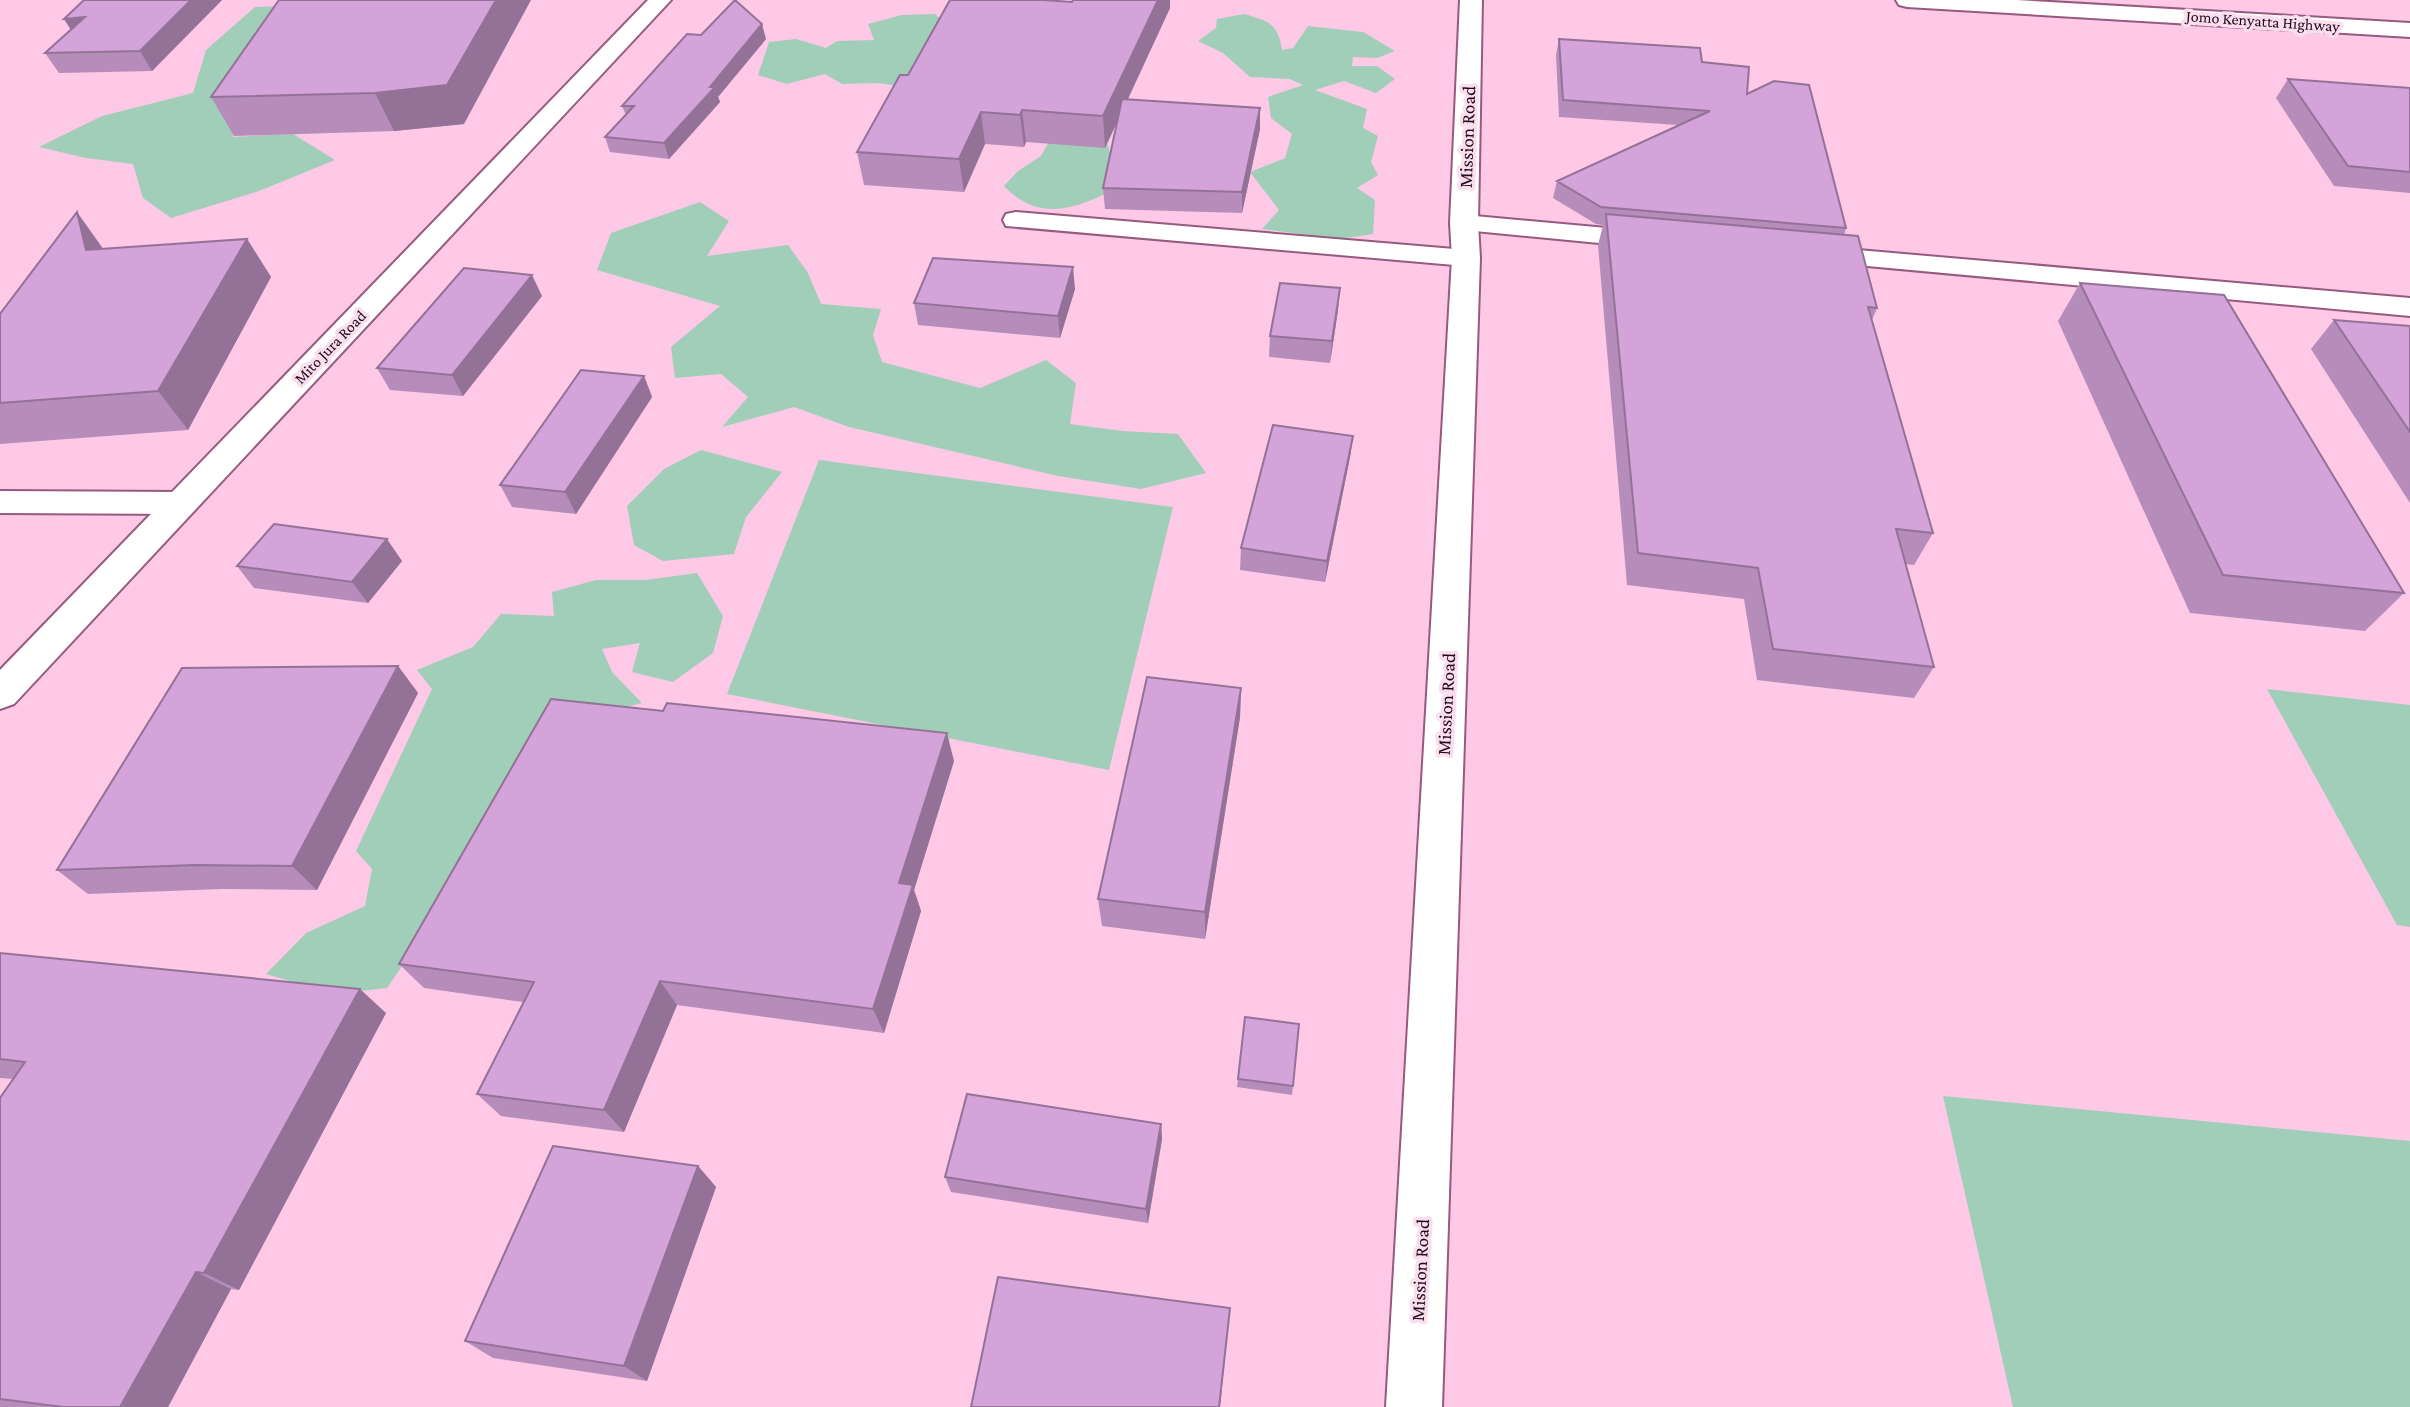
<svg xmlns="http://www.w3.org/2000/svg" width="2410" height="1407" font-family="'Crimson Pro',serif">
<rect width="100%" height="100%" fill="#fec8e7"/>
<!-- green -->
<path fill="#a1ceb8" d="M 313,5 L 230,99 L 233,137 L 293,134 L 335,160 L 259,191 L 171,218 L 143,198 L 133,164 L 86,158 L 39,147 L 102,116 L 193,93 L 206,50 L 255,7 Z
M 935,14 L 948,26 L 910,88 L 879,83 L 842,84 L 825,74 L 787,84 L 758,75 L 769,42 L 796,39 L 826,48 L 837,41 L 874,40 L 868,24 L 902,15 Z
M 1244,14 C 1268,21 1278,23 1282,50 L 1293,48 L 1308,26 L 1363,32 L 1395,51 L 1377,58 L 1353,57 L 1352,66 L 1377,66 L 1395,79 L 1376,93 L 1344,81 L 1315,90 L 1367,109 L 1363,128 L 1378,136 L 1371,162 L 1378,175 L 1357,188 L 1375,200 L 1373,234 L 1339,239 L 1262,229 L 1279,210 L 1250,172 L 1285,158 L 1292,134 L 1271,118 L 1268,97 L 1303,85 L 1290,79 L 1250,77 L 1223,53 L 1198,41 L 1216,28 L 1217,19 Z
M 1103,130 L 1120,186 C 1080,208 1040,224 1004,186 L 1018,171 L 1041,156 L 1055,131 Z
M 700,202 L 729,221 L 707,256 L 788,245 L 808,273 L 821,304 L 881,309 L 873,335 L 882,362 L 980,388 L 1046,360 L 1076,383 L 1070,424 L 1122,431 L 1178,434 L 1206,473 L 1141,489 L 1058,476 L 849,427 L 794,407 L 722,427 L 748,397 L 721,374 L 675,378 L 671,347 L 720,306 L 597,270 L 611,233 Z
M 701,450 L 782,472 L 746,517 L 734,554 L 663,561 L 634,545 L 627,506 L 664,469 Z
M 819,460 L 1173,507 L 1109,770 L 727,694 Z
M 697,573 L 723,616 L 713,653 L 673,682 L 632,672 L 640,643 L 602,649 L 612,672 L 642,703 L 602,713 L 463,877 L 387,988 L 335,994 L 266,974 L 306,933 L 365,906 L 372,869 L 356,851 L 432,689 L 417,670 L 473,647 L 501,614 L 554,616 L 552,592 L 596,580 L 645,580 Z
M 2267,689 L 2410,705 L 2410,927 L 2397,925 Z
M 1943,1096 L 2410,1141 L 2410,1407 L 2013,1407 Z"/>
<g fill="none" stroke-linecap="round" stroke-linejoin="round">
<!-- minor casing -->
<g stroke="#965a7f" stroke-width="4">
<path id="minor" d="M 1016,212 L 1466,250 L 1476,252 L 1480,258 L 1476,264 L 1466,266 L 1006,226 L 1003,220 L 1006,214 Z
M 1464,215 L 1651,232 L 1661,234 L 1665,240 L 1661,246 L 1651,248 L 1454,229 L 1450,223 L 1454,217 Z
M 1812,246 L 2410,298 L 2410,316 L 1802,260 L 1798,254 L 1802,248 Z
M 0,491 L 182,492 L 194,495 L 199,503 L 194,511 L 182,514 L 0,513 Z"/>
</g>
<!-- tertiary casing -->
<g stroke="#965a7f" stroke-width="4">
<path id="tertiary" d="M 1460,0 L 1482,0 L 1478,223 L 1480,258 L 1442,1407 L 1386,1407 L 1452,258 L 1450,223 Z"/>
</g>
<!-- secondary casing -->
<g stroke="#965a7f" stroke-width="4">
<path id="secondary" d="M 648,0 L 671,0 L 14,704 L 0,709 L 0,670 Z"/>
</g>
<!-- trunk casing -->
<g stroke="#965a7f" stroke-width="4">
<path id="trunk" d="M 1896,0 L 2017,0 L 2410,23 L 2410,37 L 1907,7 L 1899,5 Z"/>
</g>
<!-- minor -->
<use href="#minor" fill="#fff" fill-rule="evenodd"/>
<!-- tertiary -->
<use href="#tertiary" fill="#fff" fill-rule="evenodd"/>
<!-- secondary -->
<use href="#secondary" fill="#fff" fill-rule="evenodd"/>
<!-- trunk -->
<use href="#trunk" fill="#fff" fill-rule="evenodd"/>
</g>
<!-- wall -->
<path fill="#b68cbb" d="M 222,0 L 152,71 L 59,73 L 45,53 L 71,30 L 64,19 Z
M 279,0 L 464,124 L 394,131 L 234,136 L 211,97 Z
M 1170,8 L 1128,99 L 1260,108 L 1260,129 L 1242,213 L 1105,209 L 1103,188 L 1117,122 L 1105,148 L 1026,142 L 1024,147 L 985,144 L 964,192 L 864,185 L 857,152 L 908,75 Z
M 766,39 L 718,97 L 720,102 L 669,159 L 610,152 L 605,137 L 626,115 L 622,106 Z
M 1559,39 L 1702,62 L 1747,94 L 1846,228 L 1844,235 L 1877,308 L 1872,320 L 1933,533 L 1914,565 L 1906,564 L 1934,667 L 1914,698 L 1757,680 L 1744,599 L 1627,585 L 1598,245 L 1603,225 L 1596,224 L 1553,198 L 1557,181 L 1678,125 L 1559,117 L 1556,55 Z
M 2288,79 L 2410,88 L 2410,193 L 2334,186 L 2276,98 Z
M 247,239 L 271,277 L 188,430 L 0,444 L 0,314 L 104,249 Z
M 2080,283 L 2404,593 L 2365,631 L 2190,613 L 2058,321 Z
M 1075,289 L 1060,338 L 918,325 L 914,303 Z
M 542,296 L 463,396 L 390,390 L 377,368 Z
M 1338,310 L 1330,363 L 1269,357 L 1270,336 Z
M 2334,320 L 2410,326 L 2410,503 L 2311,349 Z
M 644,376 L 652,397 L 576,514 L 512,507 L 500,485 Z
M 1353,436 L 1350,457 L 1325,582 L 1240,570 L 1241,548 Z
M 402,561 L 368,603 L 254,588 L 237,566 Z
M 398,666 L 418,693 L 317,890 L 222,889 L 88,894 L 57,870 Z
M 1241,688 L 1240,717 L 1205,939 L 1102,926 L 1098,899 Z
M 954,761 L 914,890 L 921,911 L 884,1033 L 677,1005 L 624,1132 L 501,1116 L 477,1094 L 523,1002 L 424,988 L 399,964 Z
M 0,953 L 386,1013 L 239,1290 L 231,1289 L 168,1407 L 0,1407 L 0,1098 L 13,1079 L 0,1078 Z
M 1299,1024 L 1292,1095 L 1237,1087 L 1238,1079 Z
M 1161,1124 L 1162,1139 L 1148,1223 L 951,1192 L 945,1177 Z
M 698,1166 L 716,1187 L 647,1381 L 493,1358 L 465,1341 Z"/>
<!-- shaded-wall -->
<path fill="#947298" d="M 191,0 L 222,0 L 152,71 L 140,51 Z
M 496,0 L 531,0 L 464,124 L 394,131 L 375,93 Z
M 1158,0 L 1170,0 L 1170,8 L 1105,148 L 1103,116 Z
M 85,17 L 77,39 L 64,19 Z
M 762,24 L 766,39 L 718,97 L 720,102 L 669,159 L 664,143 Z
M 1260,108 L 1260,129 L 1242,213 L 1242,192 Z
M 1022,110 L 1026,142 L 1024,147 L 1020,115 Z
M 981,112 L 985,144 L 964,192 L 959,159 Z
M 77,212 L 104,250 L 86,250 Z
M 247,239 L 271,277 L 188,430 L 158,391 Z
M 1073,267 L 1075,289 L 1060,338 L 1058,316 Z
M 532,275 L 542,296 L 463,396 L 452,375 Z
M 1340,288 L 1338,310 L 1330,363 L 1332,341 Z
M 644,376 L 652,397 L 576,514 L 565,492 Z
M 1353,436 L 1350,457 L 1325,582 L 1327,561 Z
M 387,539 L 402,561 L 368,603 L 352,582 Z
M 398,666 L 418,693 L 317,890 L 292,866 Z
M 1241,688 L 1240,717 L 1205,939 L 1205,912 Z
M 947,733 L 954,761 L 914,890 L 921,911 L 884,1033 L 873,1009 L 899,883 Z
M 660,981 L 677,1005 L 624,1132 L 604,1110 Z
M 360,989 L 386,1013 L 239,1290 L 204,1273 Z
M 1161,1124 L 1162,1139 L 1148,1223 L 1146,1209 Z
M 698,1166 L 716,1187 L 647,1381 L 624,1366 Z
M 196,1272 L 231,1289 L 168,1407 L 120,1407 Z
M 1230,1308 L 1220,1407 L 1219,1407 Z"/>
<!-- building -->
<path fill="#d4a3d9" stroke="#947298" stroke-width="2" d="M 84,0 L 191,0 L 140,51 L 45,53 L 85,17 L 64,19 Z
M 279,0 L 496,0 L 447,85 L 375,93 L 211,97 Z
M 735,0 L 762,24 L 710,87 L 715,87 L 664,143 L 605,137 L 634,106 L 622,106 L 687,34 L 701,35 Z
M 950,0 L 1043,0 L 1072,2 L 1073,0 L 1158,0 L 1103,116 L 1022,110 L 1020,115 L 981,112 L 959,159 L 857,152 L 900,75 L 908,75 Z
M 1559,39 L 1700,48 L 1702,62 L 1749,67 L 1747,94 L 1774,81 L 1809,85 L 1846,228 L 1601,207 L 1557,181 L 1710,111 L 1563,100 Z
M 2288,79 L 2410,88 L 2410,172 L 2348,166 Z
M 1122,99 L 1260,108 L 1242,192 L 1103,188 Z
M 77,212 L 86,250 L 247,239 L 158,391 L 0,403 L 0,314 Z
M 1606,214 L 1858,236 L 1877,308 L 1868,307 L 1933,533 L 1896,529 L 1934,667 L 1773,649 L 1758,568 L 1638,553 Z
M 933,258 L 1073,267 L 1058,316 L 914,303 Z
M 464,268 L 532,275 L 452,375 L 377,368 Z
M 1280,283 L 1340,288 L 1332,341 L 1270,336 Z
M 2080,283 L 2224,295 L 2404,593 L 2223,575 Z
M 2334,320 L 2410,326 L 2410,432 Z
M 581,370 L 644,376 L 565,492 L 500,485 Z
M 1273,425 L 1353,436 L 1327,561 L 1241,548 Z
M 274,524 L 387,539 L 352,582 L 237,566 Z
M 398,666 L 292,866 L 195,865 L 57,870 L 182,668 Z
M 1147,677 L 1241,688 L 1205,912 L 1098,899 Z
M 551,699 L 663,711 L 667,703 L 947,733 L 899,883 L 913,885 L 873,1009 L 660,981 L 604,1110 L 477,1094 L 534,982 L 399,964 Z
M 0,953 L 360,989 L 204,1273 L 196,1272 L 120,1407 L 63,1407 L 0,1399 L 0,1098 L 25,1062 L 0,1059 Z
M 1245,1017 L 1299,1024 L 1293,1086 L 1238,1079 Z
M 967,1094 L 1161,1124 L 1146,1209 L 945,1177 Z
M 553,1146 L 698,1166 L 624,1366 L 465,1341 Z
M 998,1277 L 1230,1308 L 1219,1407 L 971,1407 Z"/>
<g text-anchor="middle" dominant-baseline="central" stroke-width="7" stroke-linejoin="round" paint-order="stroke">
<!-- far-street labels -->
<g font-size="16" fill="#200918" stroke="#fadeee">
<text transform="translate(2263 21) rotate(4)">Jomo Kenyatta Highway</text>
<text transform="translate(330 347) rotate(-46)">Mito Jura Road</text>
</g>
<!-- street labels -->
<g font-size="19" fill="#200918" stroke="#fadeee">
<text transform="translate(1467 137) rotate(-88)">Mission Road</text>
<text transform="translate(1446 704) rotate(-87)">Mission Road</text>
<text transform="translate(1420 1270) rotate(-87)">Mission Road</text>
</g>
</g>
</svg>
